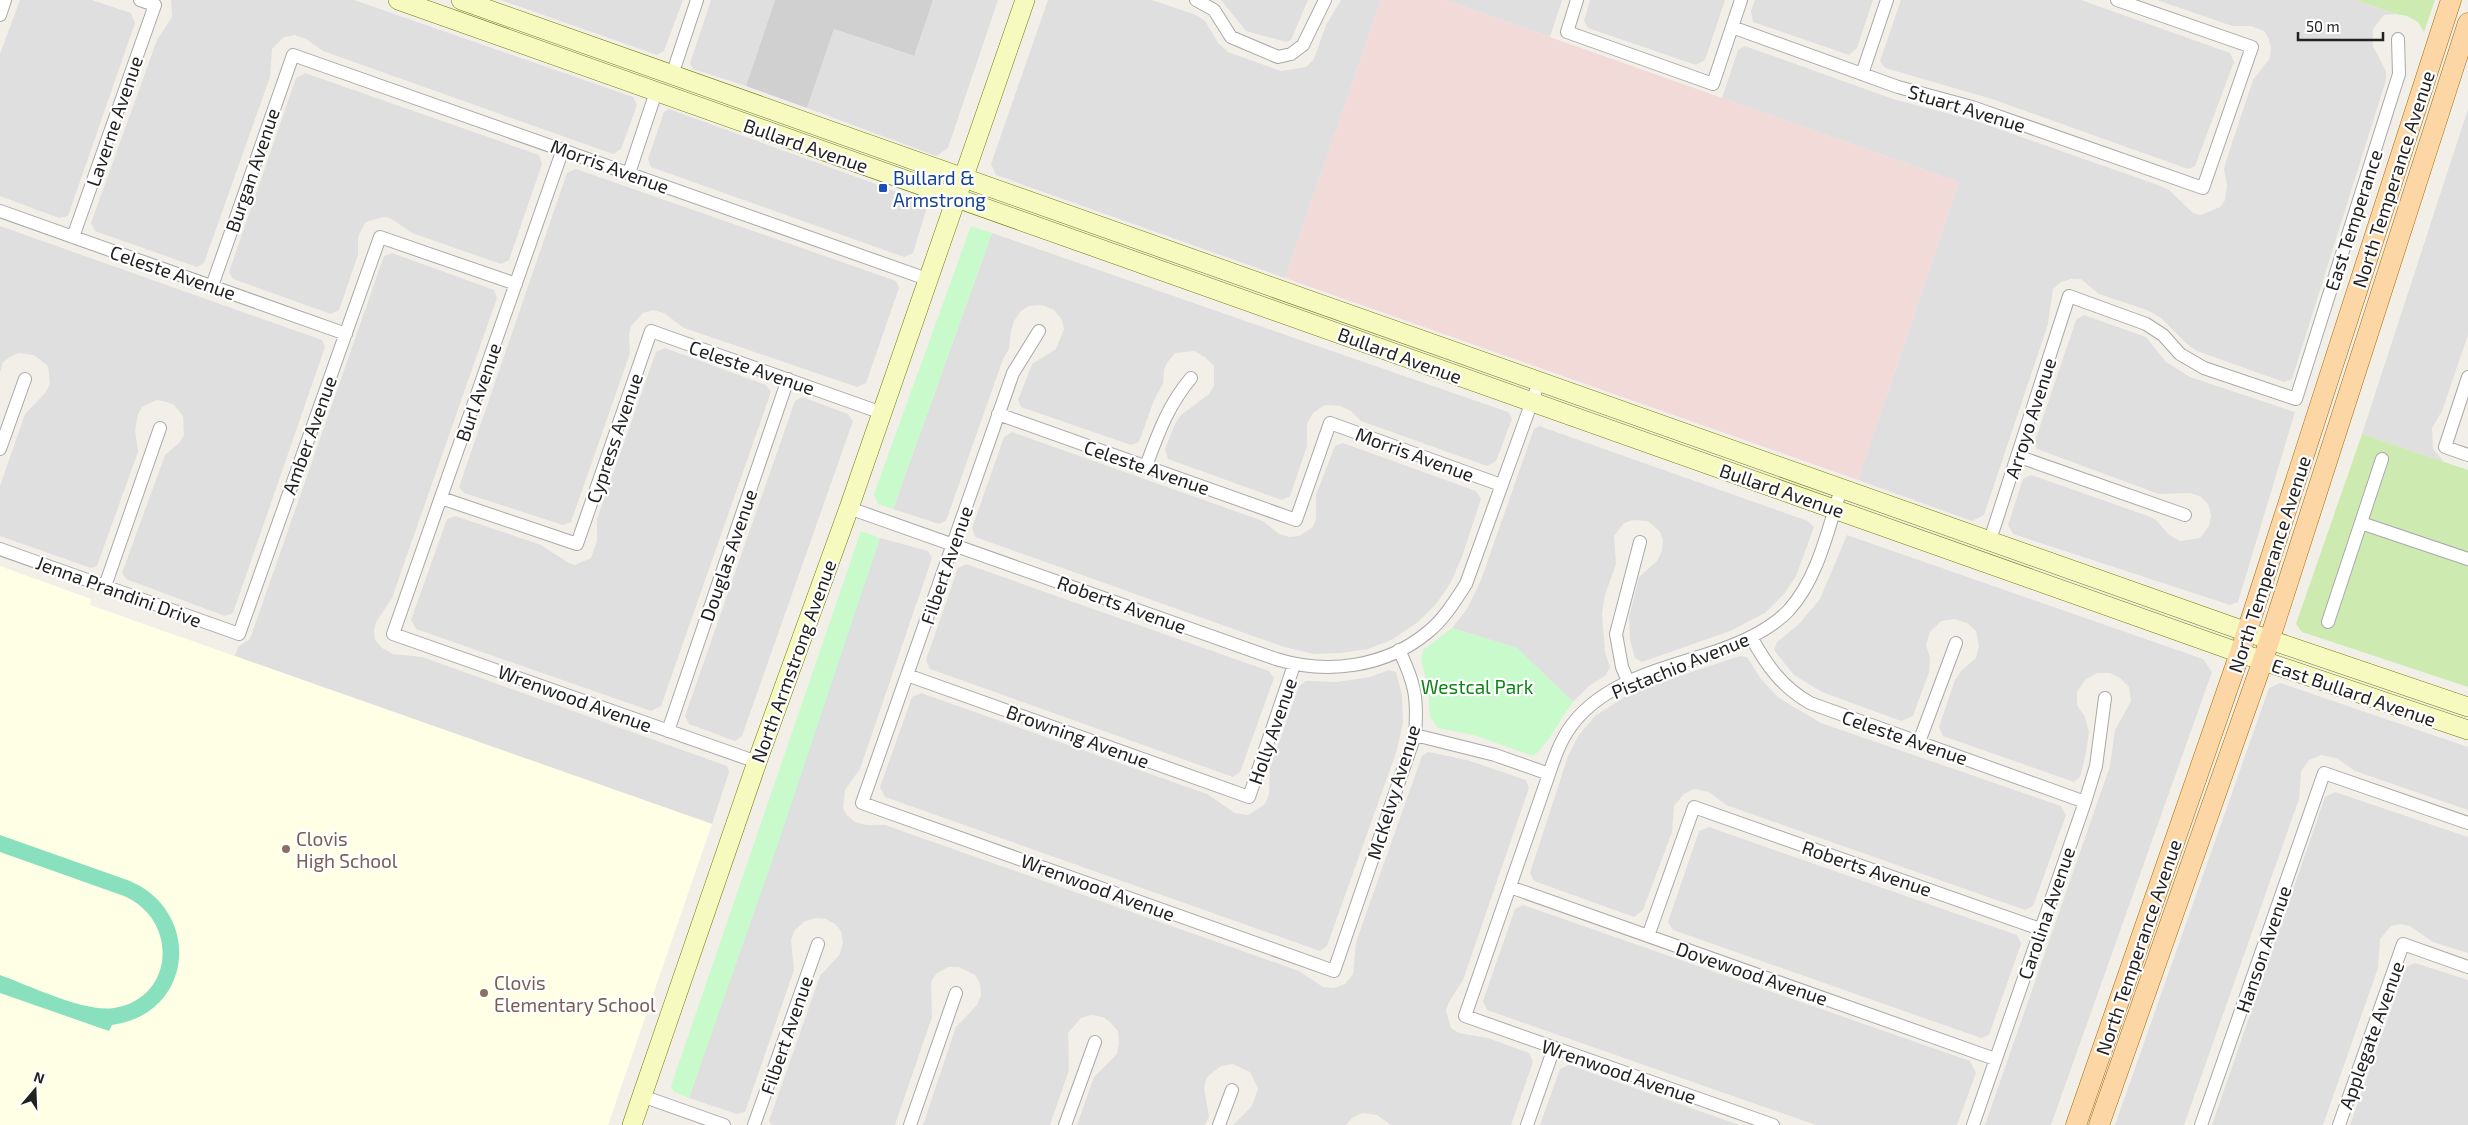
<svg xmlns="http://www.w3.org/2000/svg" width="2468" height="1125" font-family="'Exo 2',sans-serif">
<rect width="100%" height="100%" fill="#f2efe9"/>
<!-- residential -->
<path fill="#e0dfdf" d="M 20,0 L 92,0 L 131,13 L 135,23 L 68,216 L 59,218 L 0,196 L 0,54 Z
M 171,0 L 354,0 L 633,97 L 637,105 L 621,149 L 613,154 L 323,51 L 306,39 L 295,35 L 284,37 L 272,49 L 270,77 L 204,263 L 197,267 L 95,231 L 91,223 L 157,40 L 172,17 Z
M 501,0 L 683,0 L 664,51 L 657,55 Z
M 711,0 L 775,0 L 746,86 L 693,69 L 690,63 Z
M 933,0 L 998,0 L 948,148 L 936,156 L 807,108 L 834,29 L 913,56 Z
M 1048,0 L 1152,0 L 1196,15 L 1205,21 L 1218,43 L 1228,52 L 1281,71 L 1306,67 L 1314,59 L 1326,25 L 1341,0 L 1381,0 L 1285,278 L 996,175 L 991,164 Z
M 1221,0 L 1308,0 L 1291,40 L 1286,42 L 1246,31 Z
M 1446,0 L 1562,0 L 1550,37 Z
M 1590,0 L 1725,0 L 1705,60 L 1696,65 L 1588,28 L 1584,21 Z
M 1755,0 L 1873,0 L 1857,48 L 1849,55 L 1753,22 L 1751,11 Z
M 1901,0 L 2081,0 L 2230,53 L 2234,62 L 2195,166 L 2188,169 L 1992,99 L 1885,68 L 1880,61 Z
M 2157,0 L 2356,0 L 2396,14 L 2384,15 L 2373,29 L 2373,46 L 2386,71 L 2386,80 L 2292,379 L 2284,382 L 2197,351 L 2187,344 L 2161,318 L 2147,310 L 2099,294 L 2081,279 L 2071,279 L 2061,282 L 2053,289 L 2048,324 L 1984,515 L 1972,521 L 1858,480 L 1959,182 L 1722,98 L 1738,50 L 1745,46 L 1893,99 L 1976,121 L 2158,185 L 2169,190 L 2193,213 L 2201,215 L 2220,207 L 2225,200 L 2227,185 L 2224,169 L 2226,161 L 2253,80 L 2270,58 L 2271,48 L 2269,39 L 2264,31 L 2251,26 L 2232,26 Z
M 305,73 L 539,155 L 542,164 L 509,260 L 501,264 L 412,233 L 390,218 L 383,217 L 366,222 L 361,230 L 358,238 L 358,255 L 339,310 L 331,314 L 233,279 L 229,272 L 296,78 Z
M 669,109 L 925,202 L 927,207 L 913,253 L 904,257 L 651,167 L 648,159 L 664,112 Z
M 2468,109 L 2468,335 L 2442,411 L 2432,428 L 2433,449 L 2444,462 L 2362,434 Z
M 576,169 L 896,281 L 899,288 L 866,383 L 857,387 L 684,328 L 664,313 L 653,310 L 643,313 L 631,326 L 629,335 L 630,353 L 571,522 L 563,525 L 464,493 L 459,487 L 567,173 Z
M 0,226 L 322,340 L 325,347 L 233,613 L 225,616 L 126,579 L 122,573 L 165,455 L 179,443 L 184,435 L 183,416 L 174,405 L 167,402 L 157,400 L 150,403 L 142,407 L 138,414 L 135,430 L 138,452 L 97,566 L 91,568 L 0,536 L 0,486 L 25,414 L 46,392 L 50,383 L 48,366 L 34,355 L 18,353 L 10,357 L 3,362 L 0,372 Z
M 992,233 L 1508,412 L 1512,419 L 1496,461 L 1487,466 L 1361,421 L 1351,411 L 1341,406 L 1325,405 L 1313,413 L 1307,424 L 1307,446 L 1290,496 L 1282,500 L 1168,459 L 1165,449 L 1175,424 L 1181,415 L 1209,394 L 1214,386 L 1214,366 L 1205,357 L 1194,351 L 1175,353 L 1167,363 L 1164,370 L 1163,384 L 1154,400 L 1139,442 L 1131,445 L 1021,407 L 1018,400 L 1032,364 L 1056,349 L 1064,329 L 1062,320 L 1054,310 L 1042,305 L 1029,306 L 1021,311 L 1014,321 L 1011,331 L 1009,349 L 1003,359 L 946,521 L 939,524 L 893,509 Z
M 392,253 L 494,290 L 497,298 L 392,598 L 376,622 L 374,631 L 375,640 L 382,648 L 393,654 L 422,657 L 727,766 L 729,772 L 712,824 L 235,656 L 238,647 L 250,639 L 384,256 Z
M 2084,315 L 2146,337 L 2166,362 L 2190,377 L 2295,412 L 2238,602 L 2230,605 L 2013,534 L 2008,525 L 2023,479 L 2031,475 L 2148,516 L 2156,520 L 2169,535 L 2180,541 L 2200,538 L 2209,526 L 2211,515 L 2208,504 L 2201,497 L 2191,493 L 2159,494 L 2037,449 L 2034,444 L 2076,320 Z
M 665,348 L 766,385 L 771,392 L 661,706 L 651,711 L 416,629 L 411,620 L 447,519 L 455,516 L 541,545 L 567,562 L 575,565 L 591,558 L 597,541 L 597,519 L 656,352 Z
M 802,397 L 848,414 L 853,421 L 742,736 L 735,741 L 689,724 L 685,716 L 795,401 Z
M 1539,426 L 1808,521 L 1814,527 L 1796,576 L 1784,594 L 1765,613 L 1730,631 L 1642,662 L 1635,658 L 1630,640 L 1629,617 L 1639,577 L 1657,561 L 1662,551 L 1663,540 L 1660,532 L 1648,521 L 1633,520 L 1624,523 L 1614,536 L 1616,564 L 1605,595 L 1602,614 L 1605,652 L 1610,667 L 1606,675 L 1589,686 L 1573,702 L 1517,648 L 1452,628 L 1467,609 L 1481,580 L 1534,429 Z
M 1012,432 L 1263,521 L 1279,534 L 1290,537 L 1299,536 L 1313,527 L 1316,519 L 1316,495 L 1335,446 L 1343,443 L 1476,491 L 1481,499 L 1462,557 L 1450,584 L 1436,604 L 1418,622 L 1393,639 L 1368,649 L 1341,653 L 1314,654 L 1284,647 L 975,537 L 972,528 L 1004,437 Z
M 1847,535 L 2203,659 L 2212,672 L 2051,1125 L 1985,1125 L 2110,766 L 2115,730 L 2131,701 L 2129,687 L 2120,678 L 2110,673 L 2097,673 L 2085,680 L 2077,692 L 2077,705 L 2085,717 L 2089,732 L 2086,753 L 2080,777 L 2074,782 L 1943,736 L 1939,727 L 1955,680 L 1961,671 L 1976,658 L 1979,646 L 1976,631 L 1967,623 L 1954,619 L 1941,621 L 1930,632 L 1926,645 L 1930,658 L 1929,672 L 1913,716 L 1901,721 L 1822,692 L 1794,675 L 1774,650 L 1777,642 L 1799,624 L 1820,599 Z
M 880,538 L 928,551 L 932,558 L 860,769 L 845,790 L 843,808 L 847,815 L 855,822 L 867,825 L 885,825 L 1299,971 L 1323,987 L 1334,988 L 1345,984 L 1353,974 L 1356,942 L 1422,756 L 1428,752 L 1467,760 L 1526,780 L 1529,788 L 1463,980 L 1449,1002 L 1446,1010 L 1451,1028 L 1459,1033 L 1488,1038 L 1529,1053 L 1533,1062 L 1511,1125 L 1391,1125 L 1377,1115 L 1362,1113 L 1352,1118 L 1346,1125 L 1233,1125 L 1252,1106 L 1258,1089 L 1250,1072 L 1233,1064 L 1221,1066 L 1207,1077 L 1204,1088 L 1209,1116 L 1205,1125 L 1077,1125 L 1094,1077 L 1117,1054 L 1119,1043 L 1118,1031 L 1110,1022 L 1103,1017 L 1091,1015 L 1081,1018 L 1068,1033 L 1069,1070 L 1050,1125 L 923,1125 L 956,1027 L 977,1005 L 981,995 L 980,983 L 975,975 L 959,967 L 948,967 L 936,974 L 931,982 L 932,1017 L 895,1125 L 772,1125 L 769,1121 L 820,976 L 840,954 L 843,943 L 841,931 L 835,924 L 826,919 L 817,918 L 805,921 L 795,930 L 791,940 L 794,970 L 745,1112 L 737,1114 L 689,1098 Z
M 966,564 L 1269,671 L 1274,678 L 1240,772 L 1233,777 L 930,669 L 926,660 L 958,568 Z
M 1740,656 L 1747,657 L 1761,679 L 1779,698 L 1821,723 L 2061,806 L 2066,815 L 2033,906 L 2025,910 L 1726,805 L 1709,792 L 1694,789 L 1684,794 L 1674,806 L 1672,832 L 1643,910 L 1634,917 L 1534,881 L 1530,873 L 1568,756 L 1579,735 L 1595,716 L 1634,691 Z
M 1389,670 L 1396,672 L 1402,695 L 1403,722 L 1397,750 L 1327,946 L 1320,951 L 885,797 L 880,787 L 912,697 L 921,693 L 1207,794 L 1235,813 L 1248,815 L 1265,804 L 1269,794 L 1270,768 L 1299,686 L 1306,681 L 1337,682 L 1370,677 Z
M 2280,683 L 2468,747 L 2468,810 L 2355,771 L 2336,758 L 2321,755 L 2309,760 L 2301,771 L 2299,799 L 2184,1125 L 2115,1125 L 2269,688 Z
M 2335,792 L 2468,837 L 2468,953 L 2433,942 L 2410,926 L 2400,924 L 2391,926 L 2380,939 L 2378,968 L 2323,1125 L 2212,1125 L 2325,797 Z
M 1709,827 L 2017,935 L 2021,944 L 1989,1035 L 1981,1038 L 1673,930 L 1668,922 L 1699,831 Z
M 1523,905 L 1970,1061 L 1976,1073 L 1957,1125 L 1816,1125 L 1487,1010 L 1483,1001 L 1515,909 Z
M 2415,963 L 2468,980 L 2468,1125 L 2350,1125 L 2406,967 Z
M 1569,1065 L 1739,1125 L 1540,1125 L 1560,1069 Z"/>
<!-- commercial -->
<path fill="#f2dad9" d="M 1381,0 L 1446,0 L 1959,182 L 1858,480 L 1285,278 Z"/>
<!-- education -->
<path fill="#ffffe5" d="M 0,566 L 91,599 L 90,605 L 712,824 L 608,1125 L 0,1125 Z"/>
<!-- religious -->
<path fill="#d0d0d0" d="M 775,0 L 933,0 L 914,56 L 834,29 L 807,108 L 746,86 Z"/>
<!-- grass -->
<path fill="#cdebb0" d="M 2356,0 L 2435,0 L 2424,32 L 2418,22 L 2407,16 L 2396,14 Z
M 2362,434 L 2468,470 L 2468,687 L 2302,632 L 2296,624 Z"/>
<!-- park -->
<path fill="#c8facc" d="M 971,226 L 992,233 L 893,509 L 878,504 L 874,494 Z
M 861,531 L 880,538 L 777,847 L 689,1098 L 674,1092 L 671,1086 Z
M 1452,628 L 1517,648 L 1573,702 C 1562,716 1546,748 1533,756 L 1474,735 L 1438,728 L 1430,717 L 1428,686 L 1421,660 L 1423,650 Z"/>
<!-- pitch -->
<path fill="#88e0be" d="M 0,835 L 130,881 C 203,913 193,1014 112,1025 L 109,1031 L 0,993 L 0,975 C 28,985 86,1013 114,1008 C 175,998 179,920 124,896 L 0,852 Z"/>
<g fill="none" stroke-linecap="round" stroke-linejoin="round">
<!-- street casing -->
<g stroke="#a9a9a9" stroke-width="14">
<path id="street" d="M 1196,0 L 1214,10 L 1231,37 L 1278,57 L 1291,54 L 1303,45 L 1325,0
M 1577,0 L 1567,32 L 1713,84 L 1741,0
M 0,15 L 5,0
M 1732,27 L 1898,87 L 1972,107 L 2203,188 L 2252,47 L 2117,0
M 1862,74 L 1887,0
M 672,75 L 697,0
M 563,149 L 393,634 L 757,762
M 629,173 L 656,92
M 0,211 L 346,334
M 73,237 L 155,5 L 140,0
M 212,286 L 293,55 L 927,279
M 1039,331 L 1013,373 L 862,803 L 1334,971 L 1415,735 C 1418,698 1415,683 1399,650
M 2468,377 L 2445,447 L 2468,455
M 998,414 L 1296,520 L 1330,423 L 1501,485
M 0,449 L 25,379
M 2017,456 L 2185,515
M 1146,466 C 1158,434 1168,405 1191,378
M 441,498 L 577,544 L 651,331 L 882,413
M 849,508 L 1276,659 C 1328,675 1386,667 1428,632 C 1444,619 1455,601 1466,584 L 1539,382
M 2361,523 L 2468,559
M 1990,540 L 2069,296 L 2146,324 L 2163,335 L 2180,354 L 2204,368 L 2296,399 L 2399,74 L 2398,39
M 0,549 L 239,634 L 380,237 L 516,284
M 105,586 L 160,428
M 2328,622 L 2382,459
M 1751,637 C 1767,666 1782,687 1810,703 L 2085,802
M 907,675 L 1249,797 L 1294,665
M 1628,681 L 1622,667 L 1616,634 L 1640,542
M 668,731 L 788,379
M 1415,735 L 1495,755 L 1549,774
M 1919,742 L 1956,643
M 1510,887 L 1995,1059
M 1648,936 L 1694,807 L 2040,929
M 642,1096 L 724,1125
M 754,1125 L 818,944
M 910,1125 L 956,993
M 1065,1125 L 1095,1042
M 1219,1125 L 1232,1090
M 1527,1125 L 1554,1048
M 1773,1125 L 1465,1016 L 1549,774 C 1553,762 1557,750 1563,739 C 1592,683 1663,669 1717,651 C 1743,642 1770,630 1789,610 C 1818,578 1828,529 1841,489
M 1973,1125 L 2085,802 L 2096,766 L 2105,698
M 2201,1125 L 2324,773 L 2468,823
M 2339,1125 L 2403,944 L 2468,967"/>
</g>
<!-- secondary casing -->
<g stroke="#707d05" stroke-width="20">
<path id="secondary" d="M 398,0 L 2240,653 L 2468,730
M 461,0 L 2247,632 L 2468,707
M 632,1125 L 757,762 L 849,508 L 1025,0"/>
</g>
<!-- primary casing -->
<g stroke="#a06b00" stroke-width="21">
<path id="primary" d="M 2076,1125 L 2240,653 L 2451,0
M 2099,1125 L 2263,660 L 2468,23"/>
</g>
<!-- street -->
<use href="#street" stroke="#fff" stroke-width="12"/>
<!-- secondary -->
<use href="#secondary" stroke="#f7fabf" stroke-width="19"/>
<!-- primary -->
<use href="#primary" stroke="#fcd6a4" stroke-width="20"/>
</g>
<!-- markers -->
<rect fill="#1a4fb4" stroke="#fff" stroke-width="2" x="878" y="183" width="10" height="10" rx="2.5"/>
<g fill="#8d6e63" stroke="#fff" stroke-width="2">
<circle cx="286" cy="849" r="5"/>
<circle cx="484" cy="993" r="5"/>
</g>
<g text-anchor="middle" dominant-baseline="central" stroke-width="4.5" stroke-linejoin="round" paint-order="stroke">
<!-- street labels -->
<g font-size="19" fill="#222" stroke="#fff">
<text transform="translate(1967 108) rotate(17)">Stuart Avenue</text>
<text transform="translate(114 121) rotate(-71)">Laverne Avenue</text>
<text transform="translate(806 145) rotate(19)">Bullard Avenue</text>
<text transform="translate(610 166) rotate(20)">Morris Avenue</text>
<text transform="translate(252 170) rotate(-71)">Burgan Avenue</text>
<text transform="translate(2393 179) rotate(-72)">North Temperance Avenue</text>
<text transform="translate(2353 220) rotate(-72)">East Temperance</text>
<text transform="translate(173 272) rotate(19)">Celeste Avenue</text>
<text transform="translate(1400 355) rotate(20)">Bullard Avenue</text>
<text transform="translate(752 367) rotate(19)">Celeste Avenue</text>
<text transform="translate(478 392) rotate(-71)">Burl Avenue</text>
<text transform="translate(2030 418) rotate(-72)">Arroyo Avenue</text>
<text transform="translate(309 435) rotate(-70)">Amber Avenue</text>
<text transform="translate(614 438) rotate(-71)">Cypress Avenue</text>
<text transform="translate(1415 454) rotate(20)">Morris Avenue</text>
<text transform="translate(1147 467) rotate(19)">Celeste Avenue</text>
<text transform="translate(1782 490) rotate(19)">Bullard Avenue</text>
<text transform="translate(728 555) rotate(-71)">Douglas Avenue</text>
<text transform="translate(2269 564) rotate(-72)">North Temperance Avenue</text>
<text transform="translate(946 565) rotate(-71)">Filbert Avenue</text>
<text transform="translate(119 591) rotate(20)">Jenna Prandini Drive</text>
<text transform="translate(1122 604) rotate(20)">Roberts Avenue</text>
<text transform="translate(793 661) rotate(-70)">North Armstrong Avenue</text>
<text transform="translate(1680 665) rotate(-22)">Pistachio Avenue</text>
<text transform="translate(2354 692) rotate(19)">East Bullard Avenue</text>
<text transform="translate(575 698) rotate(20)">Wrenwood Avenue</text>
<text transform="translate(1272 731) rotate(-71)">Holly Avenue</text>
<text transform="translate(1078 736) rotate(20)">Browning Avenue</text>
<text transform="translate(1905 737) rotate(19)">Celeste Avenue</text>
<text transform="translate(1393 792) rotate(-73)">McKelvy Avenue</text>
<text transform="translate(1867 868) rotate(19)">Roberts Avenue</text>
<text transform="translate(1098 887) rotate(20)">Wrenwood Avenue</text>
<text transform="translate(2046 913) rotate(-71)">Carolina Avenue</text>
<text transform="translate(2138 947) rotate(-71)">North Temperance Avenue</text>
<text transform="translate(2263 949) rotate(-71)">Hanson Avenue</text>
<text transform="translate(1752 973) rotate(19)">Dovewood Avenue</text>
<text transform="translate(786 1035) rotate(-71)">Filbert Avenue</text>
<text transform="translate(2371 1035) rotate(-70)">Applegate Avenue</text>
<text transform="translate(1619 1071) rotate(19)">Wrenwood Avenue</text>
</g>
<!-- transit labels -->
<g font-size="19" fill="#164399" stroke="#fff" text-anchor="start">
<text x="893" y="177">Bullard &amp;<tspan x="893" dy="22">Armstrong</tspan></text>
</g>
<!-- park labels -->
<g font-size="19" fill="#0c8416" stroke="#fff">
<text x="1477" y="686">Westcal Park</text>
</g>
<!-- education labels -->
<g font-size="19" fill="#785e54" stroke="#fff" text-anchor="start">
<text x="296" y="838">Clovis<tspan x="296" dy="22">High School</tspan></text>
<text x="494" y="982">Clovis<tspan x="494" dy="22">Elementary School</tspan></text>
</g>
</g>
<!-- north arrow -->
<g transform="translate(35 1090) rotate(19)" stroke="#ffffff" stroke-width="4" paint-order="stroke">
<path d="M0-4L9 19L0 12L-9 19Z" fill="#222222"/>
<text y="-8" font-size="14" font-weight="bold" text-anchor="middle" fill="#222222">N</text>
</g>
<!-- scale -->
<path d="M2298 32v8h85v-8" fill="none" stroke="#222222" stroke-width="2.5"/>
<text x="2306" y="32" font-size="15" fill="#222222" stroke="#ffffff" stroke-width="4" paint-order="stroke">50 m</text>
</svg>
